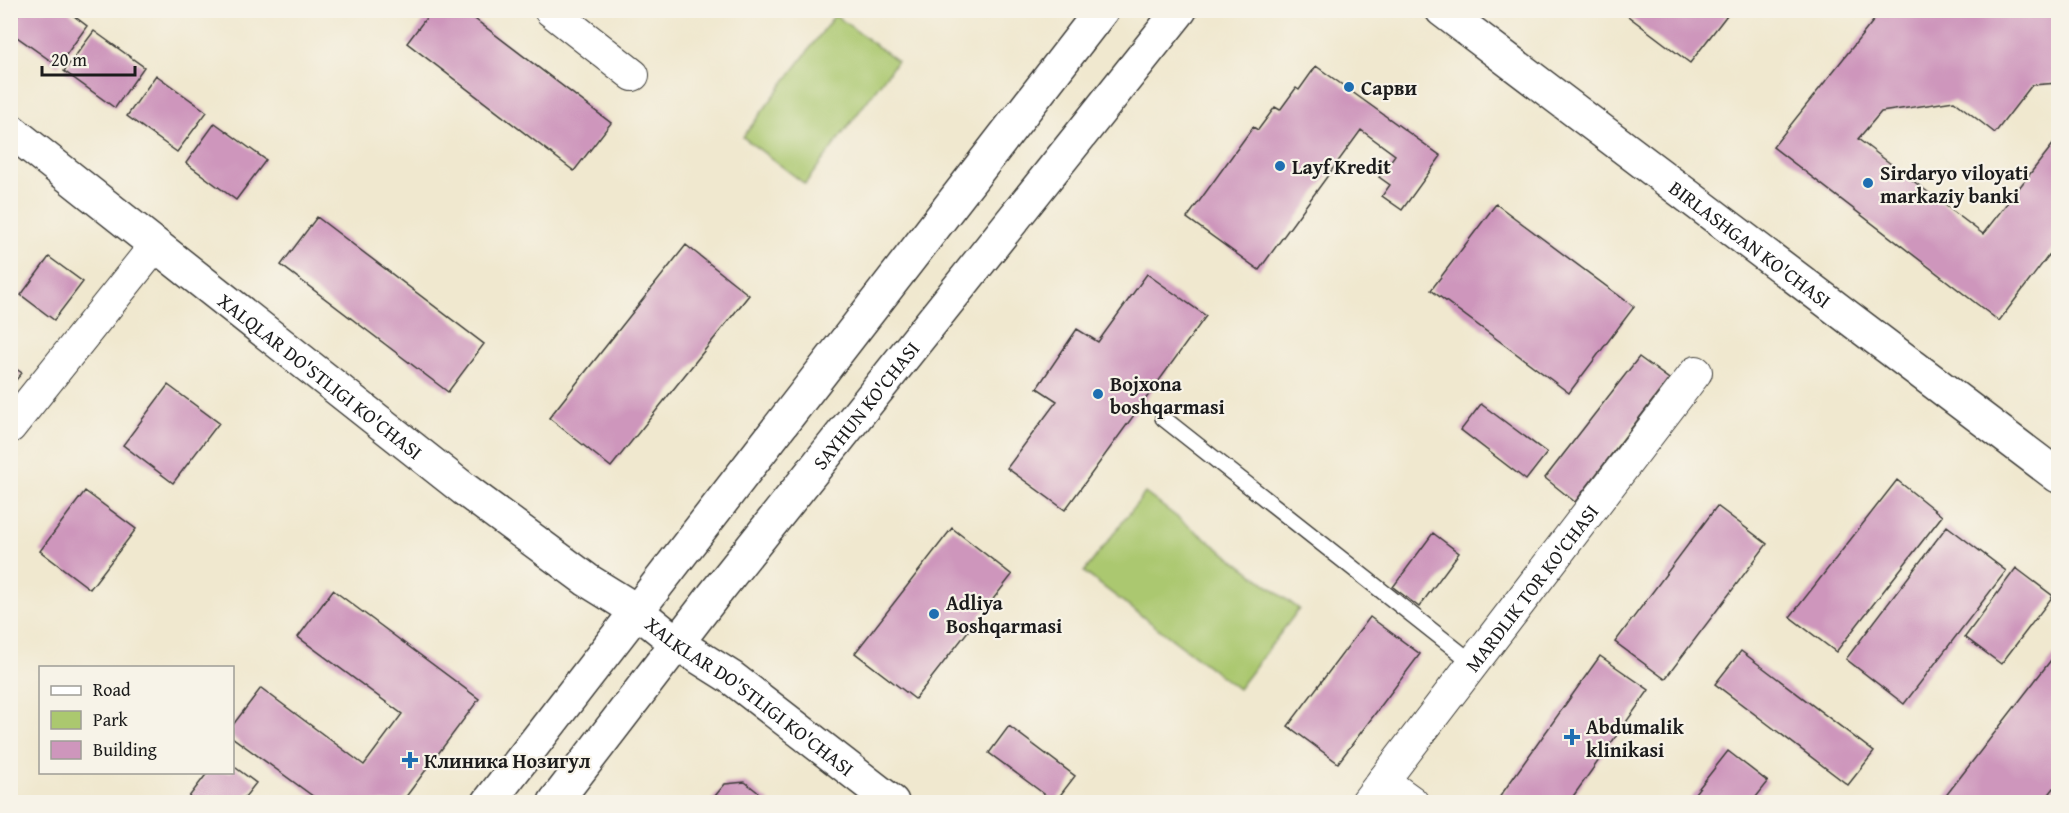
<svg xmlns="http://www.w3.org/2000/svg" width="2069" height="813" font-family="'Gentium Book Plus',serif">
<rect width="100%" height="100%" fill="#f7f3e8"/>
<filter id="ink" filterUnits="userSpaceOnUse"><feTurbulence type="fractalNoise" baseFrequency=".0167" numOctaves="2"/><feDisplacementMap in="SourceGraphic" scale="12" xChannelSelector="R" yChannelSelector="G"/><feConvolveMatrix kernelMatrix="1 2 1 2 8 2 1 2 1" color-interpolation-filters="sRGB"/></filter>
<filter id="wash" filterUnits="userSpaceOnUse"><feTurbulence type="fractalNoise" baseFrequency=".008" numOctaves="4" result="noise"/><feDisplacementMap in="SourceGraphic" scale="24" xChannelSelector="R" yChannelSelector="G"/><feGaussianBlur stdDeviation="1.35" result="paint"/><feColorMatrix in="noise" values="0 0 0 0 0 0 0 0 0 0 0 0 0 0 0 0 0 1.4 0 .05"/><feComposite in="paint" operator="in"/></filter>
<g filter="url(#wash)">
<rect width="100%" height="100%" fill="#f0e8cf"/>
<!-- green -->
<path fill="#abc86f" stroke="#647246" stroke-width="1.5" d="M 835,15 L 897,61 L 805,184 L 743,137 Z
M 1145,493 L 1299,609 L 1238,689 L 1084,572 Z"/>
<g id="blocks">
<!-- building -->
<path fill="#ce96bc" d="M 21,10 L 66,10 L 87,26 L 58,66 L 10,32 L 10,25 Z
M 432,10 L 463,10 L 611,123 L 574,171 L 407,43 Z
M 1620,10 L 1721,10 L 1727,15 L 1690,63 Z
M 1882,10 L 2058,10 L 2058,83 L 2032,85 L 1995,133 L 1954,101 L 1881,112 L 1858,139 L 1983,234 L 2058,138 L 2058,243 L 1999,321 L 1773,147 Z
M 94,31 L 144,67 L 115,108 L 64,71 Z
M 1316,66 L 1441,156 L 1402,210 L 1382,196 L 1390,185 L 1379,177 L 1395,155 L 1361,130 L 1259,270 L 1187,218 L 1253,127 L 1258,130 L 1275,107 L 1280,110 L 1296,88 L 1299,90 Z
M 156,75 L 207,112 L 177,152 L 127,116 Z
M 215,123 L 266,160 L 236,200 L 186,163 Z
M 1496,204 L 1634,307 L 1569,393 L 1431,290 Z
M 317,217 L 484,344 L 448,392 L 281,265 Z
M 686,245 L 749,295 L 611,467 L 549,418 Z
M 49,257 L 83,282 L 54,320 L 21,295 Z
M 1147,274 L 1206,316 L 1065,510 L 1007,468 L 1057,401 L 1037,388 L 1077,329 L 1098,342 Z
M 1639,357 L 1669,379 L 1575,502 L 1545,478 Z
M 10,365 L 22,373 L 10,387 Z
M 168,385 L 219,423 L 173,483 L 123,445 Z
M 1481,404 L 1547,453 L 1526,480 L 1461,430 Z
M 1897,480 L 1942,516 L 1836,652 L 1790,617 Z
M 85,491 L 136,529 L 90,589 L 40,551 Z
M 1717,506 L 1767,544 L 1665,679 L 1615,642 Z
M 1947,526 L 2006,571 L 1904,704 L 1846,659 Z
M 952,528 L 1012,575 L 915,699 L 855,653 Z
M 1433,533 L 1459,553 L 1419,607 L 1393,587 Z
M 2016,568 L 2053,596 L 2001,664 L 1965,637 Z
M 333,590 L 479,699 L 402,802 L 321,802 L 232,737 L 232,726 L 261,688 L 364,765 L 402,714 L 298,637 Z
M 1370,617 L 1420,654 L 1338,763 L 1288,726 Z
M 1741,651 L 1874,752 L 1848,785 L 1715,684 Z
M 2058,651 L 2058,783 L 2043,802 L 1941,802 Z
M 1600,656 L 1649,690 L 1569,802 L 1496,802 Z
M 1009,726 L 1075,776 L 1055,802 L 989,753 Z
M 1728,751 L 1768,782 L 1752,802 L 1688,802 Z
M 232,765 L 256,783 L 241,802 L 194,802 L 188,798 L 208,772 L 232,772 Z
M 745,782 L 770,802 L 710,802 L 725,784 Z"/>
</g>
</g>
<g filter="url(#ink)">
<use href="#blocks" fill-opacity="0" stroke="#3c3b37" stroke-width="1.5"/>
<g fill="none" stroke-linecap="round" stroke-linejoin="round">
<!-- lane casing -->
<g stroke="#3c3b37" stroke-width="18">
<path id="lane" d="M 1163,418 L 1473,663"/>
</g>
<!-- street casing -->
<g stroke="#3c3b37" stroke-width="34">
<g id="street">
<path d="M 550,10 L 633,75"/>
<path d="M 10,427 L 155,246"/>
<path d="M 1383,781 L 1412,802"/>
<path id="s1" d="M 1367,802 L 1696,372"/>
</g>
</g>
<!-- secondary casing -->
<g stroke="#3c3b37" stroke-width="36">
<g id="secondary">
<path id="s2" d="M 1442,10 L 2058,476"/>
<path id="s3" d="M 10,130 L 464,489 L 587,580 L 637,611 L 678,644 L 732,678 L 892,802"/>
<path d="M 489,802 L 1102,10"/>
<path id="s4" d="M 555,802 L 714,595 L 1180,10"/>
</g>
</g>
<!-- lane -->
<use href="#lane" stroke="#fff" stroke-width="15"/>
<!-- street -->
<use href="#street" stroke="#fff" stroke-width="32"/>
<!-- secondary -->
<use href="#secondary" stroke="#fff" stroke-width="33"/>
</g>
</g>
<!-- markers -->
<g fill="#1f6fb2" stroke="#f7f3e8" stroke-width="2">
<circle cx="1349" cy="87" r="6"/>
<circle cx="1280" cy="166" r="6"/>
<circle cx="1868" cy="183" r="6"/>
<circle cx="1098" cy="394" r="6"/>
<circle cx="934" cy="614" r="6"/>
<path d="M1569 728h6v6h6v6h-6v6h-6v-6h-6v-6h6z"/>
<path d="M407 751h6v6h6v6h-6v6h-6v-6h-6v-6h6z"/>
</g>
<g text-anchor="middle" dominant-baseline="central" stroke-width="4.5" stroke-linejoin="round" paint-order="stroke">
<!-- poi labels -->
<g font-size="20" font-weight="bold" fill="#1c1c1c" stroke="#f7f3e8" text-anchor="start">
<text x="1361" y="87">Сарви</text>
<text x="1292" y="166">Layf Kredit</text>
<text x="1880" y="172">Sirdaryo viloyati<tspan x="1880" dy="23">markaziy banki</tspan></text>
<text x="1110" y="383">Bojxona<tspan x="1110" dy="23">boshqarmasi</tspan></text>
<text x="946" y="602">Adliya<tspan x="946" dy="23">Boshqarmasi</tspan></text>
<text x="1586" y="726">Abdumalik<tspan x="1586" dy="23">klinikasi</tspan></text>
<text x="424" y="760">Клиника Нозигул</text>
</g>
<!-- street labels -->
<g font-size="20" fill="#1c1c1c" stroke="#f7f3e8">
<text stroke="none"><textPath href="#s2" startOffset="387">BIRLASHGAN KO'CHASI</textPath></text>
<text stroke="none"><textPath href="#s3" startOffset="396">XALQLAR DO'STLIGI KO'CHASI</textPath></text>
<text stroke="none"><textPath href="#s4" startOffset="504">SAYHUN KO'CHASI</textPath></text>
<text stroke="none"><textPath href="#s1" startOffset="270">MARDLIK TOR KO'CHASI</textPath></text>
<text stroke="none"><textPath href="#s3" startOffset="932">XALKLAR DO'STLIGI KO'CHASI</textPath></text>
</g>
</g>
<!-- margin -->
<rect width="2069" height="813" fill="none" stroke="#f7f3e8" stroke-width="36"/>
<!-- legend -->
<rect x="39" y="666" width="195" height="108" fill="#f7f3e8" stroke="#9f9d96" stroke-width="1.5"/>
<rect x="51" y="686" width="30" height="9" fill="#ffffff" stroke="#9f9d96" stroke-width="1.5"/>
<text x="93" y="696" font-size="18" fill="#1c1c1c">Road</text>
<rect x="51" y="711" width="30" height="18" fill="#abc86f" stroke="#9f9d96" stroke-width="1.5"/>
<text x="93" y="726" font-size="18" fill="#1c1c1c">Park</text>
<rect x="51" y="741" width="30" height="18" fill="#ce96bc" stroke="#9f9d96" stroke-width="1.5"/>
<text x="93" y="756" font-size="18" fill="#1c1c1c">Building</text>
<!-- scale -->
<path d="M42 66v9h93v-9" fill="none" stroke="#1c1c1c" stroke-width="3"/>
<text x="51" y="66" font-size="18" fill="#1c1c1c" stroke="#f7f3e8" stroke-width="4.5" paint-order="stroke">20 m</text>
</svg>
